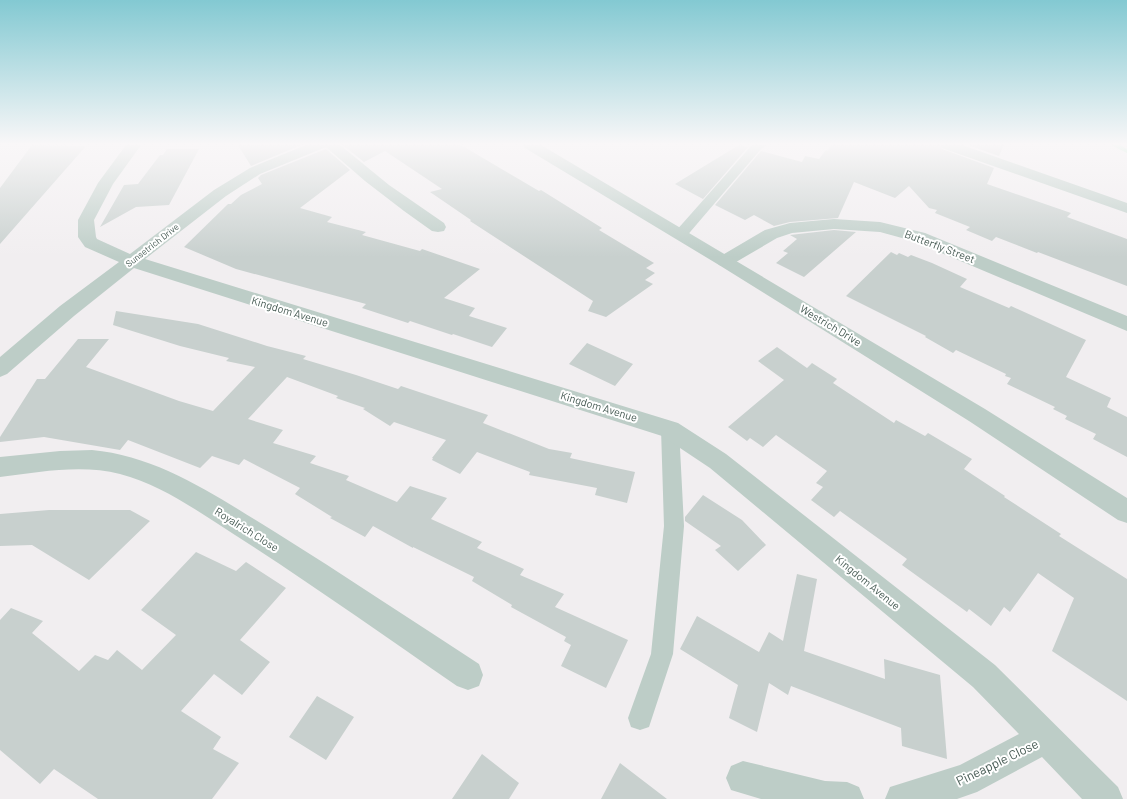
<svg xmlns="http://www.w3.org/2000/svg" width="1127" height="799" font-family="Barlow,sans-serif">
<rect width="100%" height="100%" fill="#f1eef0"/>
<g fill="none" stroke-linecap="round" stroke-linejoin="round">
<!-- stream -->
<path fill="#8ce9b0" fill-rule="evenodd" d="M 1111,145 L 1120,145 L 1127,149 L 1127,153 Z"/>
</g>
<!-- building -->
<path fill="#c8d0ce" d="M 32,145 L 86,146 L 0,244 L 0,188 Z
M 238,145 L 301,145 L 251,166 Z
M 343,145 L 461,145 L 539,191 L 541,190 L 602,228 L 599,230 L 654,263 L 646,268 L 655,273 L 645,280 L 653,284 L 606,317 L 588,311 L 593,301 L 470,221 L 471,220 L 430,192 L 442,189 L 385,151 L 364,162 Z
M 739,145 L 748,147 L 703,199 L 675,184 Z
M 831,145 L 939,145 L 942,149 L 994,168 L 987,184 L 1071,213 L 1067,217 L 1127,239 L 1127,286 L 1038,252 L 1037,253 L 996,237 L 992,241 L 966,230 L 970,227 L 935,213 L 937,210 L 929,208 L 909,186 L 895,198 L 854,182 L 838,218 L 790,222 L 774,226 L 754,215 L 745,220 L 715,205 L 761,151 L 802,162 L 805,156 L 819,159 L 826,150 L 828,151 Z
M 968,145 L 1004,145 L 999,156 Z
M 167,149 L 199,149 L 169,205 L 136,207 L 100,227 L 124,185 L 138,184 L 160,155 L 163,155 Z
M 326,149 L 350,170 L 300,208 L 332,217 L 327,222 L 366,232 L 362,235 L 420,251 L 422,249 L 480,269 L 444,298 L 475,308 L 469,316 L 507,328 L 492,347 L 453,334 L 452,335 L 410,321 L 408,323 L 362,308 L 366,304 L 236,269 L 184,247 L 228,204 L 231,204 L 241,195 L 262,184 L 258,178 L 261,175 Z
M 834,230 L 856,232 L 804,277 L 776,263 L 788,253 L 783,251 L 797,239 L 790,235 Z
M 891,252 L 897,255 L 899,253 L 908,257 L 911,255 L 932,263 L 967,279 L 960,287 L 1009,308 L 1011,306 L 1086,340 L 1066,377 L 1111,398 L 1107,407 L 1127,417 L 1127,457 L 1093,439 L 1096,434 L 1065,419 L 1067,416 L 1053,409 L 1055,407 L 1007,384 L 1011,378 L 1005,376 L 1006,374 L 956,350 L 953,353 L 925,337 L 926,336 L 846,296 Z
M 116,311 L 198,324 L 267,346 L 306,356 L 303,359 L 356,375 L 398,389 L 401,386 L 488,415 L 483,423 L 549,449 L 572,453 L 570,458 L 635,472 L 627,503 L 595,495 L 597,488 L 529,475 L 530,472 L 477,452 L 460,474 L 432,460 L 433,458 L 432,458 L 446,440 L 394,422 L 390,426 L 363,409 L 365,408 L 336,398 L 338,396 L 287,377 L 248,419 L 283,430 L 273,443 L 316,456 L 310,463 L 349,476 L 346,480 L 397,502 L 410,486 L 447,498 L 431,519 L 482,542 L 477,548 L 524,569 L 520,575 L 564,594 L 555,607 L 628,640 L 606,688 L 561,666 L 571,645 L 564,641 L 566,637 L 511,607 L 512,605 L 472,581 L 474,577 L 413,547 L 413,548 L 373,526 L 365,537 L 330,518 L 332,517 L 295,494 L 300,488 L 244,459 L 239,465 L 212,456 L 200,468 L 128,440 L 120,450 L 44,437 L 0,442 L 0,437 L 37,379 L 45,379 L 78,339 L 109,339 L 86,367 L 179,401 L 213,411 L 255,367 L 226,361 L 229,358 L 180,346 L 113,325 Z
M 587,343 L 633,364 L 615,386 L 569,364 Z
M 777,347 L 807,368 L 812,363 L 837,379 L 833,383 L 894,423 L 896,420 L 925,436 L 928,433 L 972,459 L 964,469 L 1005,496 L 1004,497 L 1061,534 L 1059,536 L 1127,579 L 1127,701 L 1052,651 L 1074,598 L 1038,573 L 1010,612 L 1004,607 L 991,626 L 969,609 L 967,612 L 902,565 L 907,559 L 840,511 L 834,517 L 811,500 L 823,487 L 816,483 L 827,471 L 776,435 L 763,447 L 750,438 L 747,441 L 728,427 L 784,380 L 758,361 Z
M 703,495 L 742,520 L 766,545 L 738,571 L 715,550 L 721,546 L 685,521 L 685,517 Z
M 49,510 L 130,510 L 150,521 L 89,580 L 32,545 L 0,546 L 0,514 Z
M 196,552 L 236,571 L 246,562 L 286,588 L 240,640 L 270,662 L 242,695 L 214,674 L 181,711 L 221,737 L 213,749 L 239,763 L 212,799 L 98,799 L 54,769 L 40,784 L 0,750 L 0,620 L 11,608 L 43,621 L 32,633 L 79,671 L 95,655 L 108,660 L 117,650 L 142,670 L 176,635 L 141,610 Z
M 797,574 L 817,579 L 804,651 L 885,679 L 884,659 L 940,675 L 947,759 L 902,746 L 901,728 L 791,686 L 788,695 L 769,683 L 757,732 L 729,718 L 738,685 L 680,649 L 697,616 L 759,652 L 769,632 L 783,641 Z
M 317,696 L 354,717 L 326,760 L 289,737 Z
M 482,754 L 519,783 L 509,799 L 452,799 Z
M 620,763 L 667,799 L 601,799 Z"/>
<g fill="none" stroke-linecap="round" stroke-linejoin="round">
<!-- service -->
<path fill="#bdcdc7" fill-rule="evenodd" d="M 752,145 L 767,145 L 761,149 L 685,238 L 675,238 L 673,235 L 675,232 Z
M 670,422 L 676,424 L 679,429 L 684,526 L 673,654 L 649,727 L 640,730 L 631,727 L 628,718 L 651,654 L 664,526 L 661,429 L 664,424 Z"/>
<!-- minor -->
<path fill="#bdcdc7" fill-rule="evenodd" d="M 126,145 L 141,145 L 113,184 L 94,220 L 96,237 L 97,239 L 130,254 L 214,190 L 250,168 L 306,145 L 340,145 L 389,185 L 444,223 L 446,227 L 444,231 L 438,232 L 432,231 L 404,211 L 365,181 L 326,147 L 260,174 L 226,196 L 145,259 L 678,423 L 726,454 L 995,665 L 1118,787 L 1123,799 L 1082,799 L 1042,757 L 977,792 L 957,799 L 885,799 L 890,787 L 960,765 L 1019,734 L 973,687 L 710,468 L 662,436 L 134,268 L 74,316 L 7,374 L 0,377 L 0,357 L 60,306 L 119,262 L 85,247 L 78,237 L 78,220 L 98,183 Z
M 940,145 L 962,145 L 1127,203 L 1127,213 L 942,148 Z
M 834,219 L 880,222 L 925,233 L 1127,316 L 1127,331 L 913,241 L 880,232 L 834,229 L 792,233 L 777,238 L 731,265 L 725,267 L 719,265 L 716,261 L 719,257 L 765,230 L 790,223 Z
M 92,450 C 160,456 219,498 275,532 C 344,575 411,620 479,664 L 483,675 L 479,686 L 468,690 L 457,686 C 383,635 310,583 235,535 C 199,512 162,485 120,474 C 82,464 39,472 0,477 L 0,457 L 60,451 Z
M 743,761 L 825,781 L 847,782 L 859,787 L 864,799 L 761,799 L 731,790 L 726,778 L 731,766 Z"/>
<!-- tertiary -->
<path fill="#bdcdc7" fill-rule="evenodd" d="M 523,145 L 541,145 L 985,409 L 1127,498 L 1127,523 L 1118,520 L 969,421 L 719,265 L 525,148 Z"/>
</g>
<!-- sky -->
<linearGradient id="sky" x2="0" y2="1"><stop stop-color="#83c9d2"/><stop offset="0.56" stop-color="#f9f7f8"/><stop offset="1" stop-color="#f9f7f8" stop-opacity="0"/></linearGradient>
<rect width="1127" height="257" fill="url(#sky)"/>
<g text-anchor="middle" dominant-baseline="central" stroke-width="4" stroke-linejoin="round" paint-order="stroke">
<!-- far-street labels -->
<g font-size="9" fill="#475b54" stroke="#fff">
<text transform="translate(152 245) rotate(-38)">Sunsetrich Drive</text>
</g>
<!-- street labels -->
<g font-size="11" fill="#475b54" stroke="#fff">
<text transform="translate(940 246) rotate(21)">Butterfly Street</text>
<text transform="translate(290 311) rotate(17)">Kingdom Avenue</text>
<text transform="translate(831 325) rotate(31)">Westrich Drive</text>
<text transform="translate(599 406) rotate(17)">Kingdom Avenue</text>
<text transform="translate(247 529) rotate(32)">Royalrich Close</text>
<text transform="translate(868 582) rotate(39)">Kingdom Avenue</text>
</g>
<!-- near-street labels -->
<g font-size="13" fill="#475b54" stroke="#fff">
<text transform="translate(997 762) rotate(-26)">Pineapple Close</text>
</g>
</g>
</svg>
